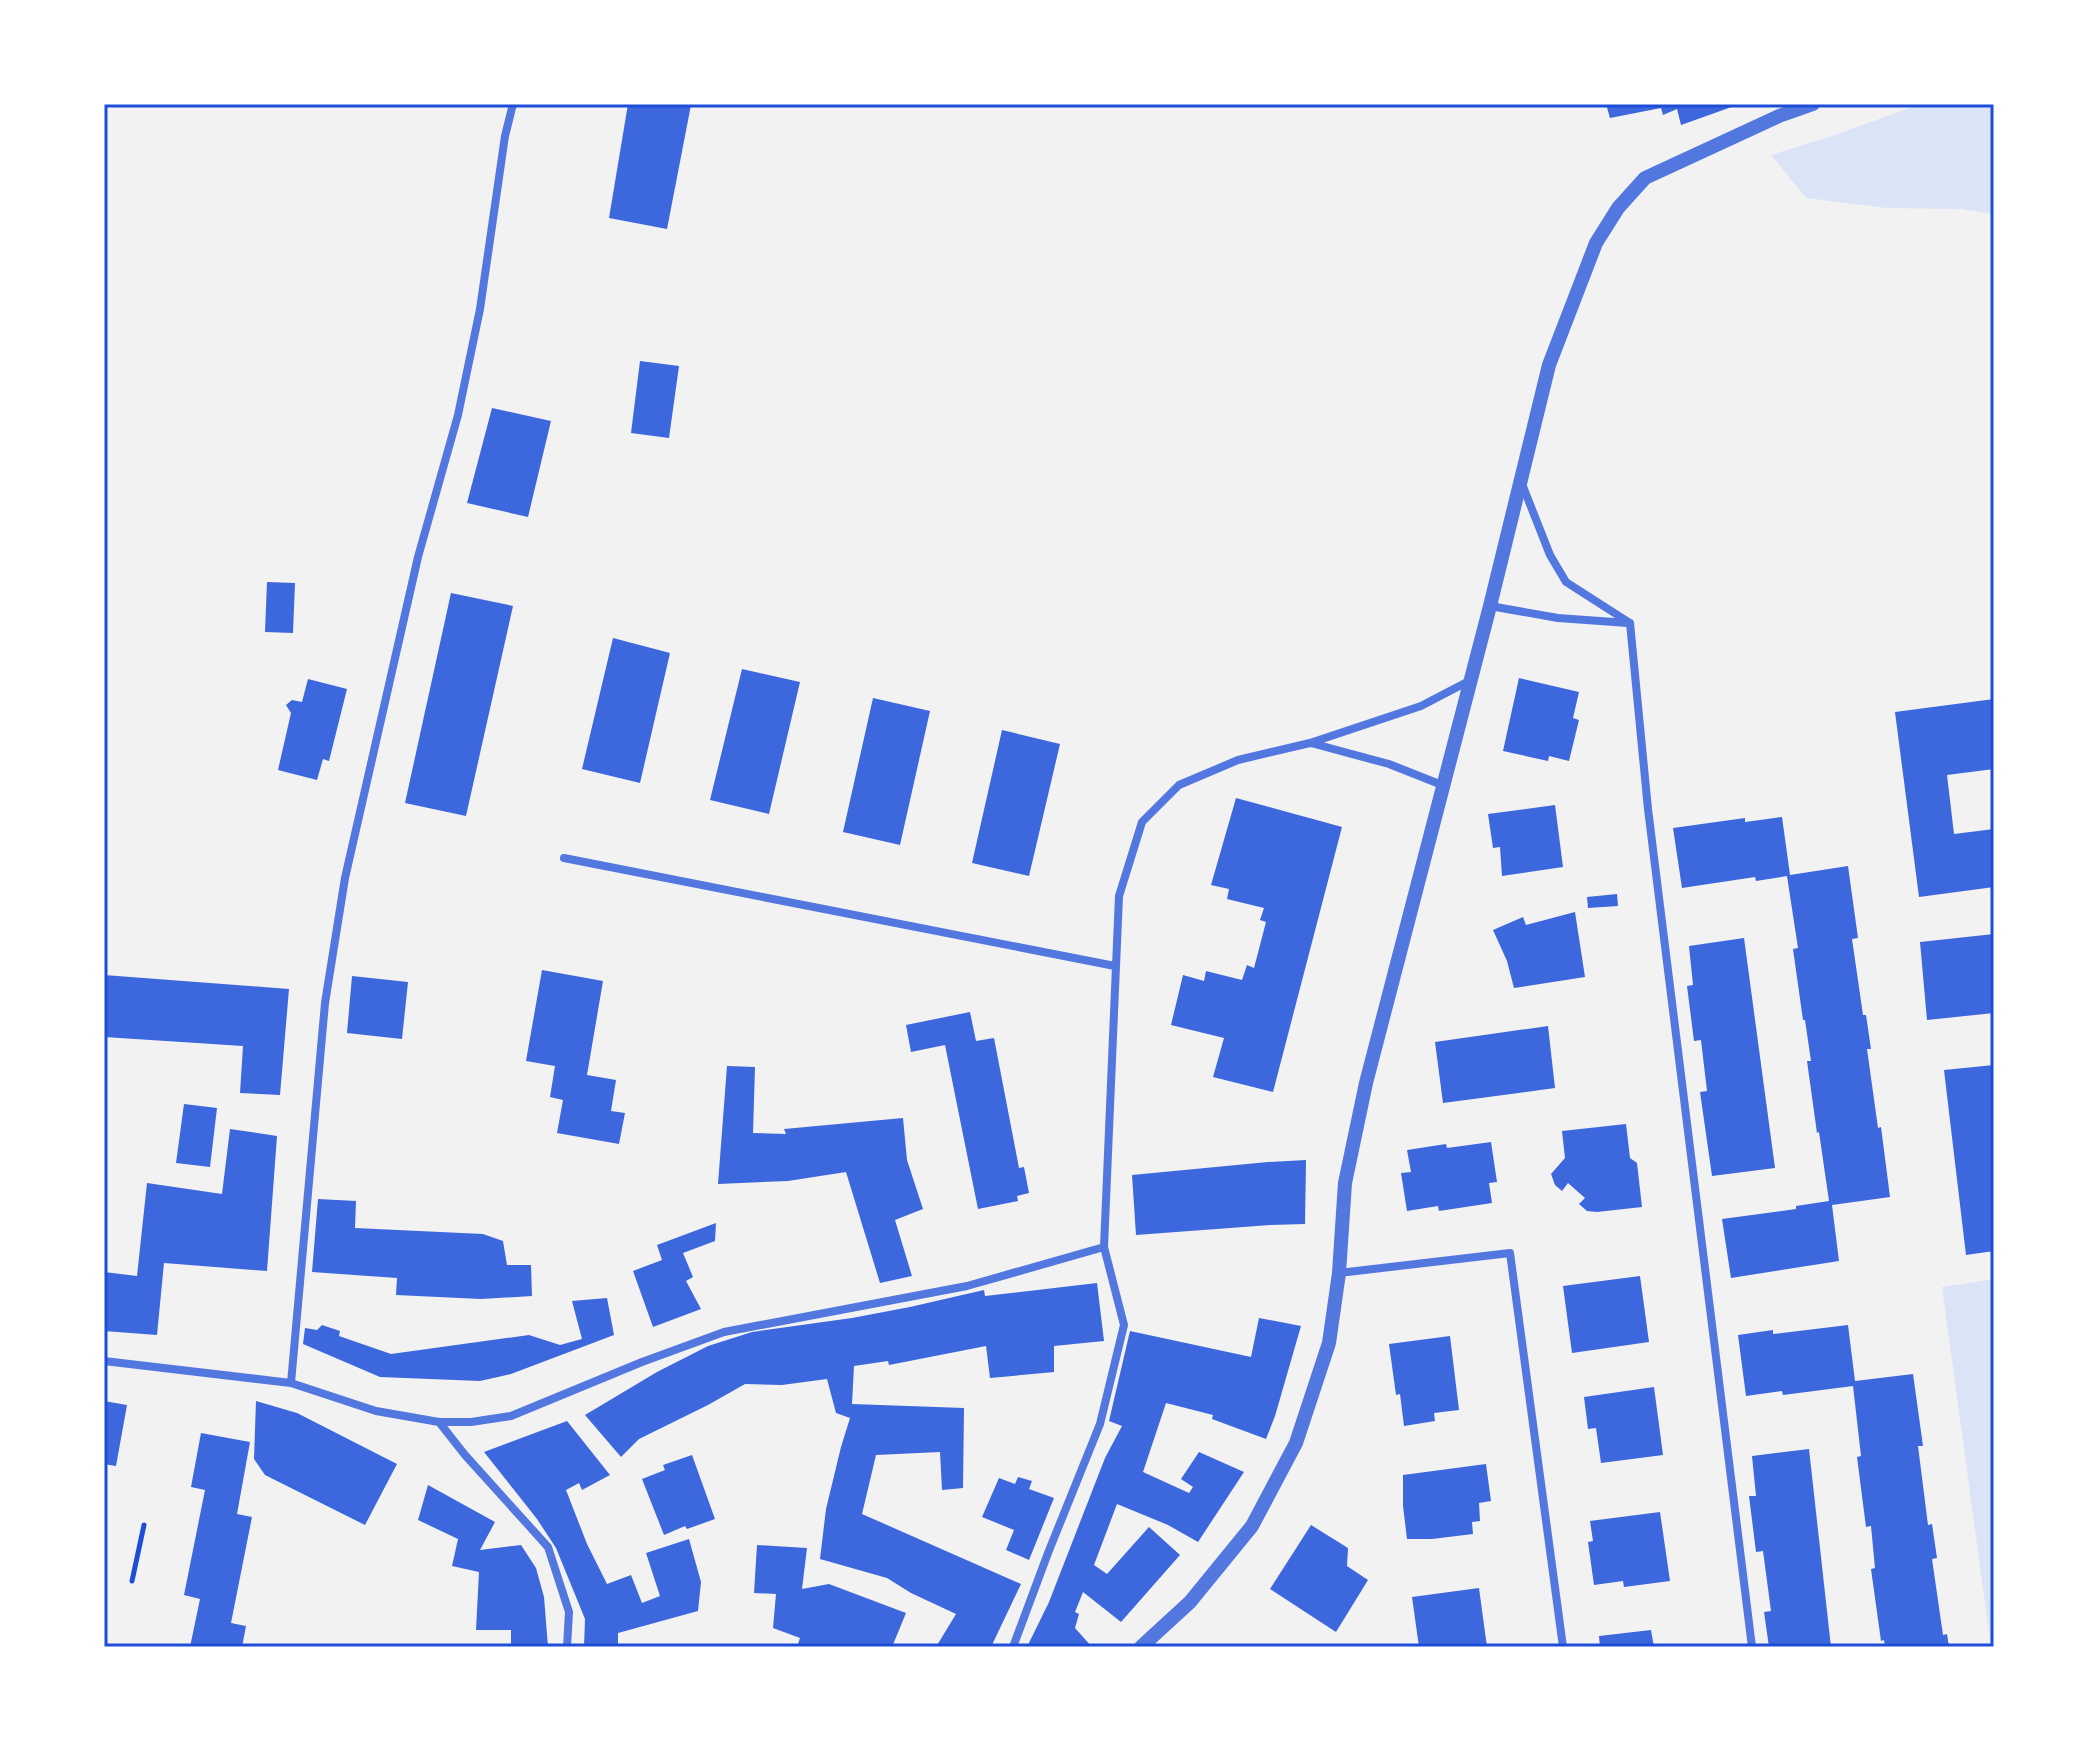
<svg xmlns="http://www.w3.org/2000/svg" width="2098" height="1751" font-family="Jost,sans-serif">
<rect width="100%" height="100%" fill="#f2f2f2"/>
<!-- green -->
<path fill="#dbe4f7" d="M 1921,104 L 1994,104 L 1994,214 L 1961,209 L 1886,208 L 1806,198 L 1771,155 L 1829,137 Z
M 1994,1279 L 1994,1647 L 1991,1647 L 1942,1287 Z"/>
<!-- building -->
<path fill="#3d67dc" d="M 628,104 L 691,105 L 667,229 L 609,218 Z
M 1606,104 L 1740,104 L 1681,125 L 1677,109 L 1663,115 L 1661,108 L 1610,118 Z
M 640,361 L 679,366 L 669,438 L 631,433 Z
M 492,408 L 551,421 L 528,517 L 467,503 Z
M 267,582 L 295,583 L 293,633 L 265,632 Z
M 451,593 L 513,606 L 466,816 L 405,803 Z
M 613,638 L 670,653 L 640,783 L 582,769 Z
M 742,669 L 800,682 L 769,814 L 710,800 Z
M 1519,678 L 1579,692 L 1573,718 L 1579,720 L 1569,761 L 1549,756 L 1548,761 L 1503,751 Z
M 308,679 L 347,689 L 329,761 L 323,759 L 317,780 L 278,770 L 291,713 L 286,705 L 292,700 L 302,702 Z
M 873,698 L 930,711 L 900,845 L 843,832 Z
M 1994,699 L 1994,769 L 1947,775 L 1954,834 L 1994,829 L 1994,887 L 1919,897 L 1895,712 Z
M 1002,730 L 1060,744 L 1029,876 L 972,863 Z
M 1236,798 L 1342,827 L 1273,1092 L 1213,1077 L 1224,1038 L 1171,1025 L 1183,975 L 1204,981 L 1206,971 L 1242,980 L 1247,965 L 1254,968 L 1266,922 L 1260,920 L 1264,908 L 1227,899 L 1229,889 L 1211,885 Z
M 1555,805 L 1563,867 L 1502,876 L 1500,847 L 1493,848 L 1488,814 Z
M 1782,817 L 1790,875 L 1848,866 L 1858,938 L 1852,939 L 1863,1015 L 1866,1015 L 1871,1049 L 1867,1049 L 1878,1128 L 1881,1127 L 1890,1197 L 1832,1205 L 1839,1261 L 1731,1278 L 1722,1219 L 1796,1209 L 1796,1206 L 1829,1201 L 1819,1132 L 1817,1133 L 1807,1061 L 1811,1061 L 1805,1020 L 1803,1020 L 1793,949 L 1798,948 L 1787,876 L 1756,881 L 1755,877 L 1682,888 L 1673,828 L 1745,818 L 1745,822 Z
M 1617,894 L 1618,906 L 1588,908 L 1587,897 Z
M 1575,912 L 1585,977 L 1514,988 L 1507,961 L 1493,930 L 1523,917 L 1526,925 Z
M 1994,934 L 1994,1013 L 1927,1020 L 1920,942 Z
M 1744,938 L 1775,1168 L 1712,1176 L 1700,1092 L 1707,1091 L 1701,1040 L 1694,1041 L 1687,986 L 1693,985 L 1689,946 Z
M 542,970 L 603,981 L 587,1075 L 616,1080 L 611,1111 L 625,1113 L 619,1144 L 557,1133 L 563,1100 L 550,1097 L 555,1066 L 526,1061 Z
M 104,975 L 289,989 L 280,1095 L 240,1093 L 243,1046 L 104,1037 Z
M 352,976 L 408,982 L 402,1039 L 347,1033 Z
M 970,1012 L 976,1041 L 994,1038 L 1019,1168 L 1024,1167 L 1029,1193 L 1017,1196 L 1018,1201 L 978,1209 L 945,1045 L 911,1052 L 906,1025 Z
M 1548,1026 L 1555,1088 L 1443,1103 L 1435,1042 Z
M 1994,1065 L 1994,1251 L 1966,1255 L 1944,1070 Z
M 727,1066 L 755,1067 L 753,1133 L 786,1134 L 784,1129 L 903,1118 L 907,1160 L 923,1209 L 895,1220 L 912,1276 L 880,1283 L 846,1172 L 788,1181 L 718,1184 Z
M 184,1104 L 217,1108 L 210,1167 L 176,1163 Z
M 1626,1124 L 1630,1158 L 1637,1163 L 1642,1207 L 1597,1212 L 1587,1211 L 1579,1204 L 1585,1198 L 1568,1183 L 1562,1191 L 1555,1185 L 1551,1174 L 1565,1158 L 1562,1131 Z
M 230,1129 L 277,1136 L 267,1271 L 164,1263 L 157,1335 L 104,1331 L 104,1272 L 137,1276 L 147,1183 L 222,1194 Z
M 1491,1142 L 1497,1182 L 1489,1183 L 1492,1203 L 1439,1211 L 1438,1206 L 1407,1211 L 1401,1173 L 1411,1172 L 1407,1150 L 1446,1144 L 1447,1148 Z
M 1306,1160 L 1305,1224 L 1270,1225 L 1136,1235 L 1132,1175 L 1268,1162 Z
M 318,1199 L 356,1201 L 355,1228 L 483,1234 L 503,1241 L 507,1265 L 531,1265 L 532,1296 L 481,1299 L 396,1295 L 397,1278 L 312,1272 Z
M 716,1223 L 715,1241 L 683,1253 L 693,1277 L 686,1281 L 701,1309 L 653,1327 L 633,1271 L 662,1260 L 657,1245 Z
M 1640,1276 L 1649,1342 L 1572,1353 L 1563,1286 Z
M 1097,1283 L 1104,1341 L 1054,1346 L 1054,1372 L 990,1378 L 986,1346 L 889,1365 L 888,1361 L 854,1366 L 852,1404 L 964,1408 L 963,1488 L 942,1490 L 940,1452 L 876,1455 L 862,1514 L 1021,1584 L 991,1647 L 936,1647 L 956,1614 L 911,1593 L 887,1578 L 820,1559 L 826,1509 L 841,1447 L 850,1418 L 836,1413 L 827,1379 L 782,1385 L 745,1384 L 708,1405 L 639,1439 L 621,1457 L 585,1415 L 657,1372 L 708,1346 L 752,1332 L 852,1318 L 910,1307 L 984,1290 L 985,1296 Z
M 607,1298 L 614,1335 L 511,1374 L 480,1381 L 380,1377 L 303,1344 L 305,1328 L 317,1330 L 322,1325 L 340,1331 L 339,1336 L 391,1354 L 529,1335 L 560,1345 L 582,1339 L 572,1301 Z
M 1259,1318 L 1301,1326 L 1275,1416 L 1266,1439 L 1212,1419 L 1213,1415 L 1166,1403 L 1143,1472 L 1189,1493 L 1193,1487 L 1181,1479 L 1199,1452 L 1244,1472 L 1198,1542 L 1168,1525 L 1117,1504 L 1094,1565 L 1107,1574 L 1149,1527 L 1180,1555 L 1121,1622 L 1083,1592 L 1075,1612 L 1079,1614 L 1075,1628 L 1092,1647 L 1027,1647 L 1049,1602 L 1105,1458 L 1122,1426 L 1109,1421 L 1130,1331 L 1251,1357 Z
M 1848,1325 L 1855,1381 L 1913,1374 L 1923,1446 L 1918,1446 L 1928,1525 L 1932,1524 L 1937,1558 L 1932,1559 L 1943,1635 L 1947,1634 L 1949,1647 L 1885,1647 L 1884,1640 L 1881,1641 L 1871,1569 L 1875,1568 L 1871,1526 L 1866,1527 L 1857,1457 L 1861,1456 L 1853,1386 L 1783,1395 L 1782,1391 L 1746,1396 L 1738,1335 L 1773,1330 L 1773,1334 Z
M 1450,1336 L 1459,1410 L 1434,1413 L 1435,1421 L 1404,1426 L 1400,1394 L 1396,1395 L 1389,1344 Z
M 1654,1387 L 1663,1455 L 1601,1463 L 1596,1428 L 1588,1429 L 1584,1397 Z
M 104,1401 L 127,1405 L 116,1466 L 104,1464 Z
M 256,1401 L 297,1413 L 397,1464 L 365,1525 L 265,1475 L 254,1459 Z
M 567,1421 L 610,1475 L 582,1490 L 579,1483 L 566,1490 L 587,1544 L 607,1584 L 631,1575 L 642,1603 L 660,1596 L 646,1553 L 689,1539 L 701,1582 L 698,1611 L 618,1633 L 618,1647 L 584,1647 L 585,1619 L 556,1548 L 537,1519 L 484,1452 Z
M 201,1433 L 250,1442 L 237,1514 L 252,1517 L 231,1623 L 246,1626 L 242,1647 L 190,1647 L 200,1599 L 184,1595 L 205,1490 L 191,1487 Z
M 1809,1449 L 1831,1647 L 1769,1647 L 1764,1612 L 1771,1611 L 1763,1551 L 1756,1552 L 1749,1496 L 1756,1496 L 1752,1456 Z
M 692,1455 L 715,1519 L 687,1529 L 685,1526 L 664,1535 L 642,1479 L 665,1470 L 663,1465 Z
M 1486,1464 L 1491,1501 L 1479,1503 L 1480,1521 L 1472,1522 L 1473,1534 L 1432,1539 L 1407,1539 L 1403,1506 L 1403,1475 Z
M 1018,1477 L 1032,1481 L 1029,1489 L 1054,1498 L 1029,1560 L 1006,1550 L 1014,1530 L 982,1517 L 999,1478 L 1015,1484 Z
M 428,1485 L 495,1522 L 480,1550 L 521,1545 L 536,1568 L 544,1597 L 548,1647 L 511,1647 L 511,1630 L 476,1630 L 479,1572 L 452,1566 L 458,1539 L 418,1520 Z
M 1660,1512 L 1670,1581 L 1624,1587 L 1623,1581 L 1594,1585 L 1588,1542 L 1593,1541 L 1590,1521 Z
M 1311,1525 L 1348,1548 L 1347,1566 L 1368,1580 L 1336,1632 L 1270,1589 Z
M 757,1545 L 807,1548 L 802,1589 L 829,1584 L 906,1613 L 892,1647 L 797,1647 L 800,1638 L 773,1628 L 776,1594 L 754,1593 Z
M 1479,1588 L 1487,1647 L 1419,1647 L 1412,1597 Z
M 1651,1630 L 1654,1647 L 1600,1647 L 1599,1636 Z"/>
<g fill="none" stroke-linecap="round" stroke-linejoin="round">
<!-- path -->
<path stroke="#1d4ed8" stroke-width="5" d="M 132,1581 L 144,1525"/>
<!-- minor -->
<path stroke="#5277de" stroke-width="8" d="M 1522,484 L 1550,555 L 1566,582 L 1630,623
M 1490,606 L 1558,618 L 1628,623
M 1630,623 L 1648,809 L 1752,1647
M 1311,743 L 1389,764 L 1442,785
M 564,858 L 1115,966
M 1339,1273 L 1510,1253 L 1563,1647
M 104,1361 L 291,1383 L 376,1411 L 439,1422 L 471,1422 L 511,1416 L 642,1362 L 724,1332 L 967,1286 L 1104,1247
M 291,1383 L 325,1003 L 345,878 L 418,557 L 458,415 L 480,309 L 505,136 L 513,104
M 439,1422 L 465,1455 L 548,1547 L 569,1612 L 567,1647
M 1013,1647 L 1048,1553 L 1100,1424 L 1124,1325 L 1104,1247 L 1119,896 L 1142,822 L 1179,785 L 1238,760 L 1310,743 L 1421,706 L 1469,681"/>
<!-- tertiary -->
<path stroke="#5277de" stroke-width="14" d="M 1141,1647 L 1190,1602 L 1252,1526 L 1296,1443 L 1329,1343 L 1339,1273 L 1345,1183 L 1366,1083 L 1490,606 L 1549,365 L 1596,243 L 1618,208 L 1645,178 L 1779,116 L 1813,104"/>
</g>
<!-- border -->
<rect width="2098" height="1751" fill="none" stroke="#ffffff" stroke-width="212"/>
<rect x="106" y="106" width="1886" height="1539" fill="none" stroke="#1d4ed8" stroke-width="3"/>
</svg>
